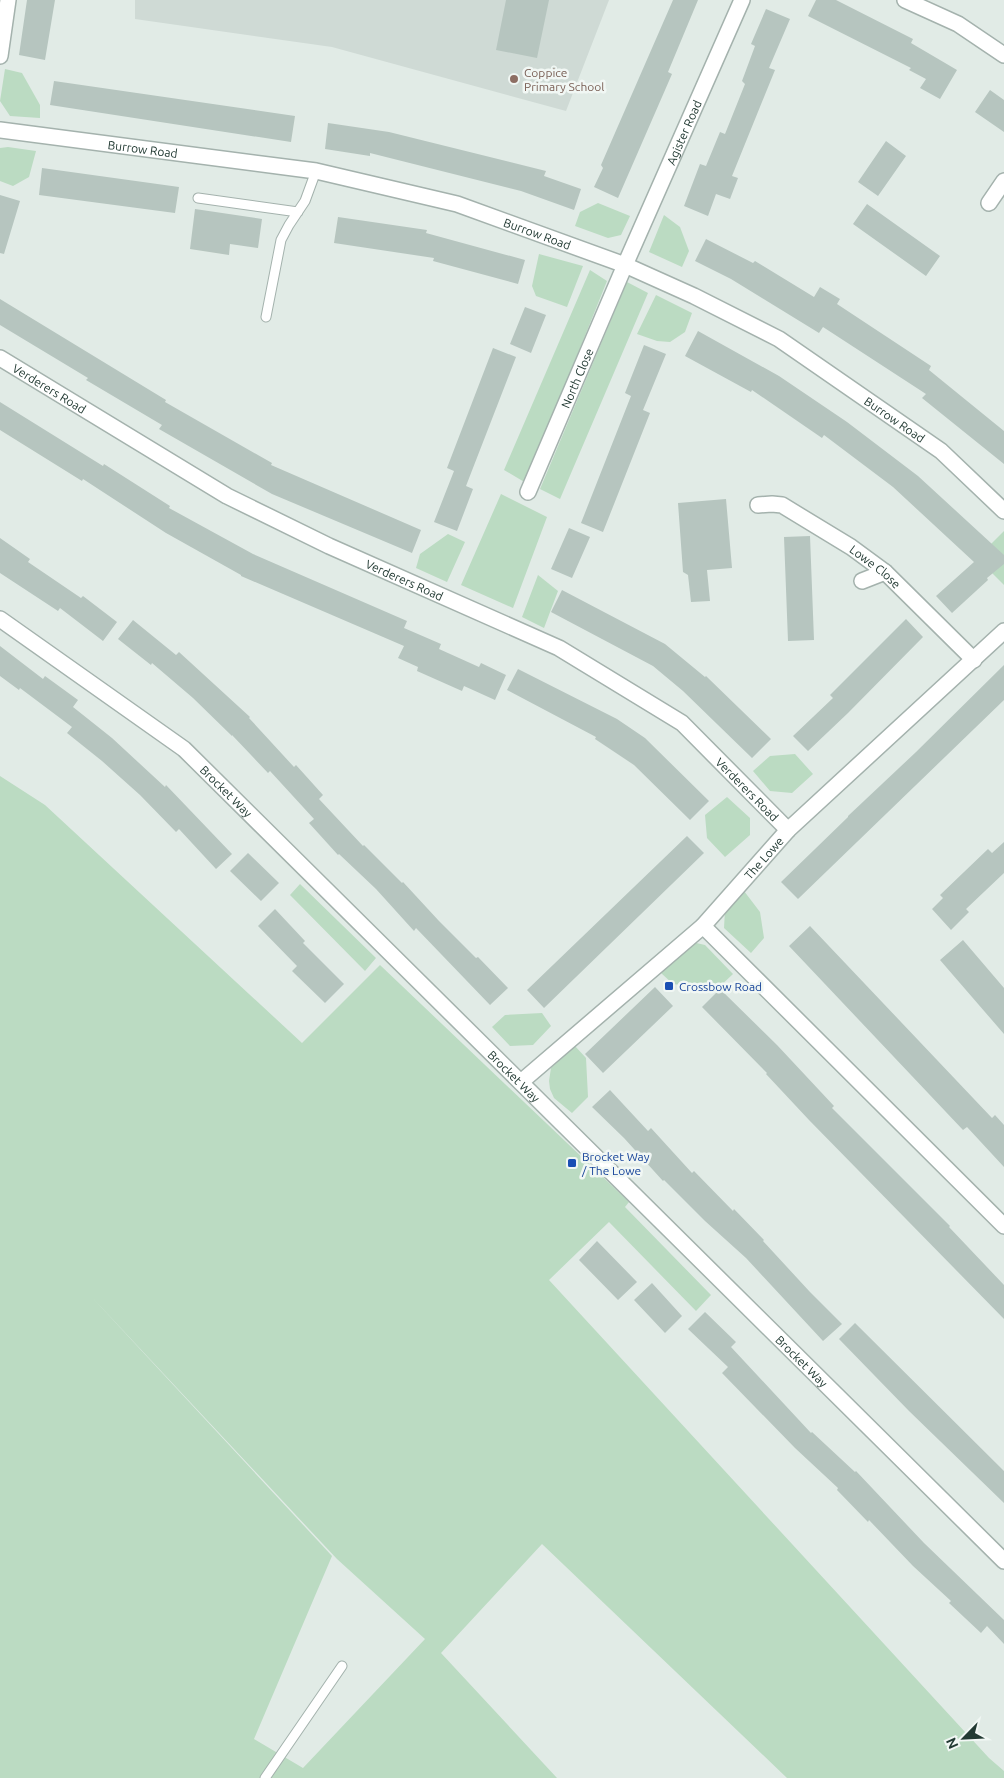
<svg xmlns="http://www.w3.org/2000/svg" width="1004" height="1778" font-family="Ubuntu,sans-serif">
<rect width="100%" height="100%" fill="#e1ebe6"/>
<!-- built -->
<path fill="#cfdad5" d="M 135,0 L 609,0 L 566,111 L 332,47 L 135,19 Z"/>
<!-- green -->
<path fill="#bbdbc2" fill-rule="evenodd" d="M 5,69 L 22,73 L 40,105 L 40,118 L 10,116 L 0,101 Z
M 8,147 L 36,151 L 29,177 L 13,186 L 0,181 L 0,148 Z
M 598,203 L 630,216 L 621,235 L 608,238 L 575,226 L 580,212 Z
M 664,215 L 680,227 L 689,251 L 682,267 L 649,252 Z
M 539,254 L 583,266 L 567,307 L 536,296 L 532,286 Z
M 590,270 L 607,281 L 526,483 L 504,470 Z
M 627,282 L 648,293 L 560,499 L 540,489 Z
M 656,295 L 692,313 L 685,332 L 670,342 L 657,341 L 637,334 Z
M 501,494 L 547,517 L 513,608 L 461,585 Z
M 1004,531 L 1004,585 L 986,567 L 983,552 Z
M 448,534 L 465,542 L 447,582 L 416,568 L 420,554 Z
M 538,575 L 558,591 L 544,628 L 522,617 Z
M 795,754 L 813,774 L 792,793 L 770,791 L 753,771 L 770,756 Z
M 0,776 L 45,805 L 302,1043 L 380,965 L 629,1202 L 625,1207 L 711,1295 L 696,1311 L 609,1222 L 549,1280 L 989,1758 L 1004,1771 L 1004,1778 L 787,1778 L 542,1544 L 441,1653 L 557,1778 L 0,1778 ZM 88,1293 L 337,1559 L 425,1639 L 303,1768 L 254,1739 L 332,1556 Z
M 727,797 L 750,818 L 750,835 L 725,857 L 707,838 L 705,815 Z
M 300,884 L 376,958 L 365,971 L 290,895 Z
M 744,891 L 760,912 L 764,938 L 751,953 L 724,928 L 725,910 Z
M 692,942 L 705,945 L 733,974 L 716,990 L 673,984 L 661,973 Z
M 542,1013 L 551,1026 L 533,1045 L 510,1046 L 492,1027 L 505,1015 Z
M 575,1046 L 586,1058 L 588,1097 L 572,1113 L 554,1098 L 550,1089 L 549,1081 L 551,1068 Z"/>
<!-- building -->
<path fill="#b6c5bf" d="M 27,0 L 55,0 L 45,60 L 19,55 Z
M 506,0 L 549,0 L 537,58 L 496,50 Z
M 673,0 L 698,0 L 668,72 L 672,74 L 618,198 L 594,187 L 603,168 L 601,165 Z
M 816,0 L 836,0 L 913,39 L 911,43 L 957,70 L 940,99 L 920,88 L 926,79 L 909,70 L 911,68 L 808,16 Z
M 766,9 L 790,19 L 769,68 L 775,70 L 732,176 L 738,178 L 730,199 L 716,194 L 708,216 L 684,206 L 700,164 L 706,166 L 720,132 L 725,134 L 745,84 L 742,81 L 755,46 L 751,44 Z
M 54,81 L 295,116 L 291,142 L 50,105 Z
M 990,90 L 1004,100 L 1004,132 L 975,112 Z
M 328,123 L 389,132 L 546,171 L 544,176 L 581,189 L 574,210 L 521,191 L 370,153 L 370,156 L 325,149 Z
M 886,141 L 906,156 L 878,196 L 858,182 Z
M 42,168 L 179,187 L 175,213 L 39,195 Z
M 0,195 L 20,201 L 4,254 L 0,253 Z
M 867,204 L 940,256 L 926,276 L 853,224 Z
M 195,209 L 262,219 L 258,248 L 230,244 L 229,255 L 190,249 Z
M 338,217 L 427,230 L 426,233 L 525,260 L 518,284 L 433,261 L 434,258 L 334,243 Z
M 706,239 L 753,263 L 755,261 L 814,297 L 820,287 L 840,299 L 837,304 L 931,366 L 929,370 L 1004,431 L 1004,464 L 922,398 L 926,394 L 823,327 L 819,333 L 731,279 L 695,261 Z
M 0,299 L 166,400 L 165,402 L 272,463 L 271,465 L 421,530 L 412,553 L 272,494 L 159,429 L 162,425 L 86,380 L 88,378 L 0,325 Z
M 525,307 L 546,315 L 531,353 L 510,344 Z
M 698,331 L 779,376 L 847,422 L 918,476 L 1004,555 L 1004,564 L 987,578 L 988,580 L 952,613 L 936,596 L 974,562 L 893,487 L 824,435 L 822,438 L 752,390 L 751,392 L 685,356 Z
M 644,345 L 666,354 L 643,410 L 650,413 L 603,532 L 581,523 L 631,396 L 625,393 Z
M 493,348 L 516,357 L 466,486 L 473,489 L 457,531 L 434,522 L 454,471 L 447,468 Z
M 0,402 L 103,466 L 104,464 L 170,506 L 169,508 L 253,554 L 407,621 L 404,628 L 441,644 L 439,649 L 479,667 L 481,663 L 506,675 L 495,700 L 464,686 L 462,691 L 417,671 L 418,667 L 398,658 L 404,646 L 241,576 L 241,575 L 166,533 L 83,479 L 82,481 L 0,430 Z
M 726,499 L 732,568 L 707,570 L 710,601 L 691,602 L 688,575 L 683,572 L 678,503 Z
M 569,528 L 590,537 L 572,578 L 551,569 Z
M 810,536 L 814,640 L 788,641 L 784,537 Z
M 0,538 L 30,559 L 28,562 L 81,598 L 83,596 L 117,622 L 103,641 L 60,608 L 58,611 L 0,573 Z
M 562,590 L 665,644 L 705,677 L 706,676 L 771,739 L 752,758 L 683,691 L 653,666 L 551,612 Z
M 906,619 L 923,637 L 848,713 L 808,751 L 793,736 L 833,698 L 830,695 Z
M 133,620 L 176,655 L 179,652 L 250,717 L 249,718 L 294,767 L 296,765 L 323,795 L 319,799 L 363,846 L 364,845 L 402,883 L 403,882 L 439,921 L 476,958 L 478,957 L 508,988 L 490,1005 L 416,928 L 414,931 L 376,889 L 339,854 L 338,855 L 309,823 L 314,819 L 270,771 L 268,773 L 232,735 L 232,736 L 193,698 L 152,663 L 151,665 L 118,639 Z
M 0,646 L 43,679 L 45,676 L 78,700 L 73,707 L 112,738 L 165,787 L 166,785 L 232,854 L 216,869 L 179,829 L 176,832 L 140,795 L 102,761 L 67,733 L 72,727 L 20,688 L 19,690 L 0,676 Z
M 1004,665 L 1004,700 L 798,899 L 781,882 L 848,817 L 848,816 L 916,752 Z
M 518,669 L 617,719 L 645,738 L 709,801 L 690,820 L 634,765 L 595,739 L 596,737 L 507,690 Z
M 687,836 L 704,853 L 544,1008 L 527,990 Z
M 1004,842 L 1004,873 L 966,909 L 969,912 L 951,930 L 932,909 L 943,898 L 940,895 L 988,849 L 992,853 Z
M 248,853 L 279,883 L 261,901 L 230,871 Z
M 275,909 L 305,941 L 303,943 L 344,984 L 325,1003 L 292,971 L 297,966 L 258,926 Z
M 810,926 L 992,1118 L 995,1115 L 1004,1125 L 1004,1167 L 967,1127 L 963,1130 L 789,946 Z
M 963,940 L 1004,988 L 1004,1034 L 940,960 Z
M 655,987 L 673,1006 L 603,1073 L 585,1054 Z
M 720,989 L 777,1045 L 834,1106 L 832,1108 L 950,1226 L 949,1227 L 1004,1285 L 1004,1319 L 809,1120 L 766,1074 L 767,1073 L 702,1007 Z
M 610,1090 L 648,1131 L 651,1128 L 692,1173 L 694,1171 L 733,1211 L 734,1209 L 764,1240 L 763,1241 L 810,1292 L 842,1324 L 823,1341 L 746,1258 L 705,1221 L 664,1180 L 663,1181 L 624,1138 L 592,1107 Z
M 597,1241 L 637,1282 L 618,1300 L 579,1260 Z
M 652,1283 L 682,1316 L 665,1333 L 634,1300 Z
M 705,1312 L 736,1342 L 731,1347 L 811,1433 L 812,1432 L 855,1472 L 856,1471 L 924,1543 L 1004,1620 L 1004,1644 L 987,1626 L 981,1633 L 949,1603 L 951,1601 L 913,1566 L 869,1520 L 868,1522 L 837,1490 L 838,1488 L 795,1448 L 722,1373 L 728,1367 L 688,1329 Z
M 855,1323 L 1004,1471 L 1004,1503 L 909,1411 L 839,1339 Z"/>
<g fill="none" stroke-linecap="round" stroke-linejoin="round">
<!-- lane casing -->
<g stroke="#a4b2ad" stroke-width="11">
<path id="lane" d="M 198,198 L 298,212
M 266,317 L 281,240 L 289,225 L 305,201 L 316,171
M 265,1778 L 342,1666"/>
</g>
<!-- street casing -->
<g stroke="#a4b2ad" stroke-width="18">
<g id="street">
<path d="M 905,0 L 958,24 L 1004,55"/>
<path d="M 0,56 L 8,0"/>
<path id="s1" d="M 0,130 L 316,171 L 457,204 L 625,265 L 694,296 L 779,339 L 941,451 L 1004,511"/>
<path d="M 989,203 L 1004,181"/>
<path id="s2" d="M 0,358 L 227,496 L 329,546 L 559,648 L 682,723 L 788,830"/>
<path id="s3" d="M 528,492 L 625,265 L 742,0"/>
<path id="s4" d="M 758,505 L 772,504 L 782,505 L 851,547 L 885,572 L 974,660"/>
<path d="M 862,581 L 885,572"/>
<path id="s5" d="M 0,619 L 184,749 L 1004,1561"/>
<path d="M 703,926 L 1004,1226"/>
<path id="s6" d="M 521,1082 L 703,926 L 788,830 L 1004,631"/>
</g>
</g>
<!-- lane -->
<use href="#lane" stroke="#fff" stroke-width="9"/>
<!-- street -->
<use href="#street" stroke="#fff" stroke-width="15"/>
</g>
<!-- markers -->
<circle fill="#8d6e63" stroke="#f1f7f4" stroke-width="2" cx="514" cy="79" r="5"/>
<g fill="#1a4fb4" stroke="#f1f7f4" stroke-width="2">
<rect x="664" y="981" width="10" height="10" rx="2.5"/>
<rect x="567" y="1158" width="10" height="10" rx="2.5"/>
</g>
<g text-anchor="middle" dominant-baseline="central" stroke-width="5" stroke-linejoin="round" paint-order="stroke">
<!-- education labels -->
<g font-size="12" fill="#785e54" stroke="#f1f7f4" text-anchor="start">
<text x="524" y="72">Coppice<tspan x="524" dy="14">Primary School</tspan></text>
</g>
<!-- street labels -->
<g font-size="12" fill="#223a33" stroke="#f1f7f4">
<text stroke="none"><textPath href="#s3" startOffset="392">Agister Road</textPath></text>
<text stroke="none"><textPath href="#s1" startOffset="144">Burrow Road</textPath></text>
<text stroke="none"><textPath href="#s1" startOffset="549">Burrow Road</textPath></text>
<text stroke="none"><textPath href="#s3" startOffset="124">North Close</textPath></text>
<text stroke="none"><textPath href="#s2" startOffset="58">Verderers Road</textPath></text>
<text stroke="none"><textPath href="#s1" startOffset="954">Burrow Road</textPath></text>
<text stroke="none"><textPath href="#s4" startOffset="136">Lowe Close</textPath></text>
<text stroke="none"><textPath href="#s2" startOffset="462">Verderers Road</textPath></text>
<text stroke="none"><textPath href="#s2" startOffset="868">Verderers Road</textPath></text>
<text stroke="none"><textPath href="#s5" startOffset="285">Brocket Way</textPath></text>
<text stroke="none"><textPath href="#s6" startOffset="331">The Lowe</textPath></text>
<text stroke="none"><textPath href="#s5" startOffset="690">Brocket Way</textPath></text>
<text stroke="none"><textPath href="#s5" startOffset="1095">Brocket Way</textPath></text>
</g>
<!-- transit labels -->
<g font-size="12" fill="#164399" stroke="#f1f7f4" text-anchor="start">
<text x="679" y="986">Crossbow Road</text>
<text x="582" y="1156">Brocket Way<tspan x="582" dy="14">/ The Lowe</tspan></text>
</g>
</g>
<!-- north arrow -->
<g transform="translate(964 1738) rotate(246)" stroke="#f1f7f4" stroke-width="4" paint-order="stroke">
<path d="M0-4L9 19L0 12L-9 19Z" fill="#223a33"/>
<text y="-8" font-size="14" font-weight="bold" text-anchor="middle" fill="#223a33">N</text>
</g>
</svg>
